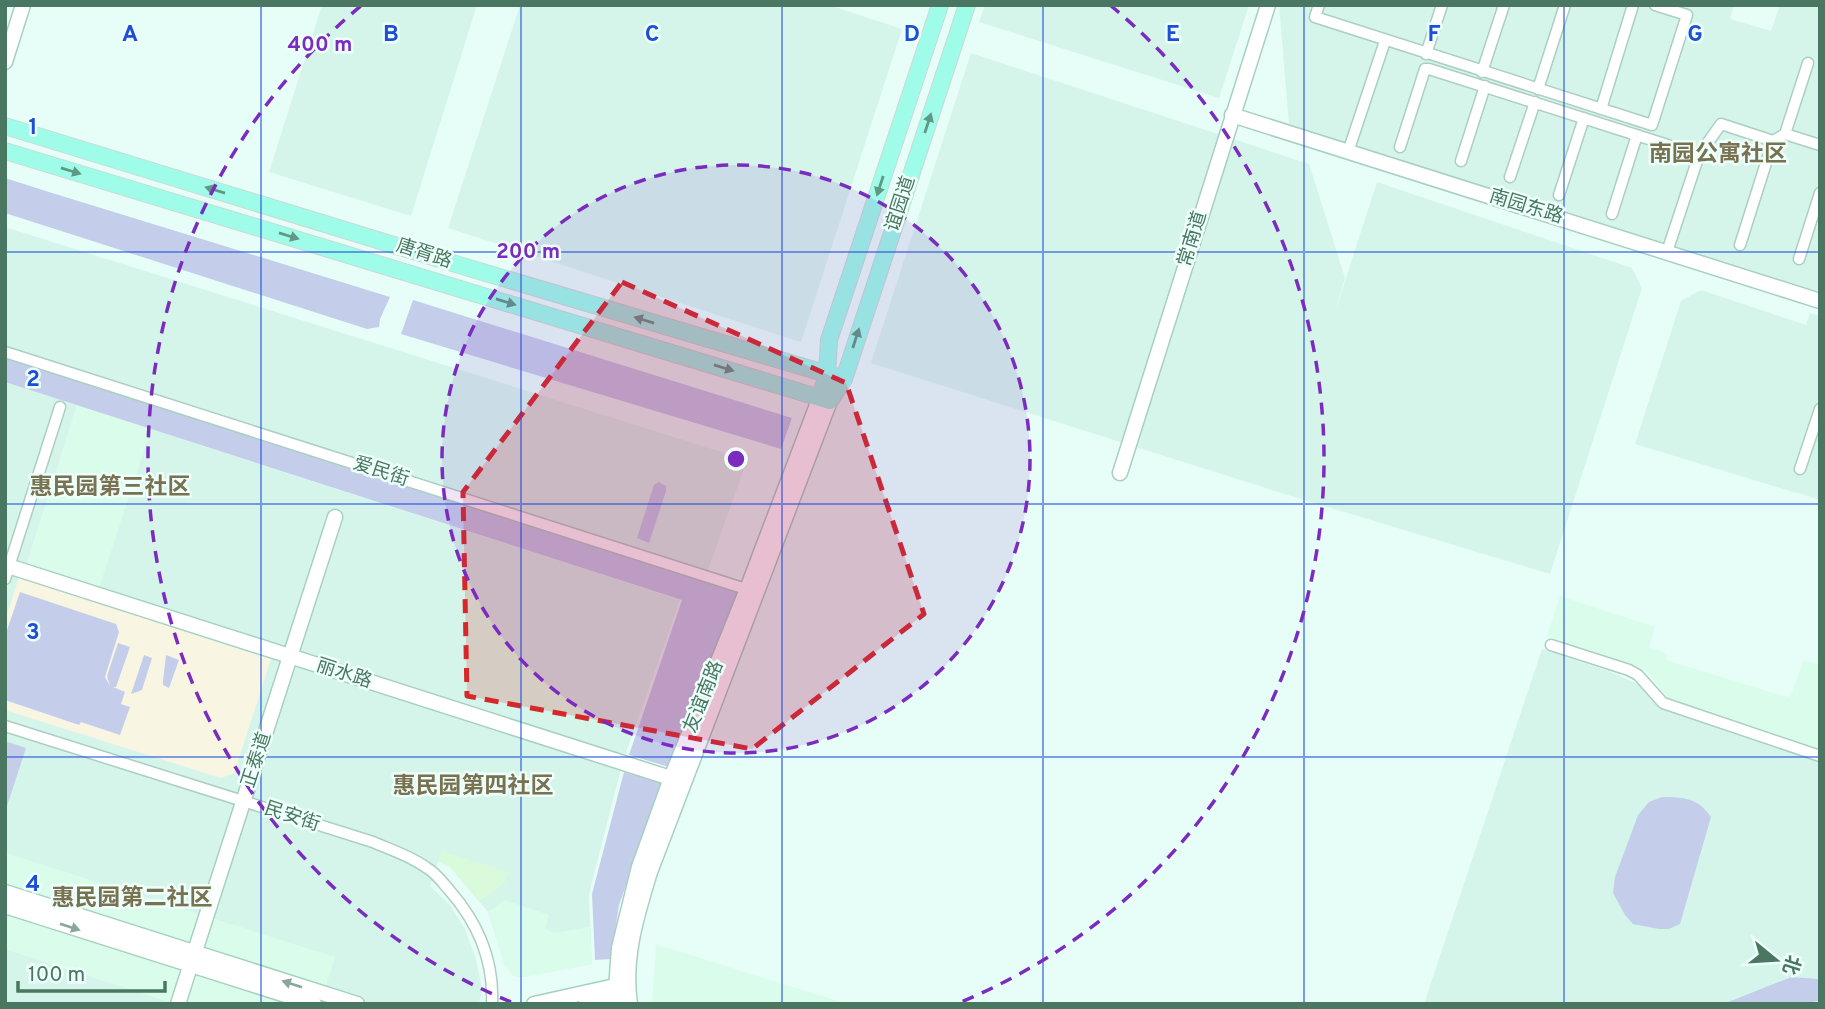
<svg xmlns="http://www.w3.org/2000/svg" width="1825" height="1009" font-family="Overpass,'Noto Sans SC',sans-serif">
<rect width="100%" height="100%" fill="#e7fdf8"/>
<!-- residential -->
<path fill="#d5f5eb" d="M 322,5 L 477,5 L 411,216 L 269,172 Z
M 520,5 L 829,5 L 902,29 L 801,342 L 448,228 Z
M 985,5 L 1249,5 L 1219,98 L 979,22 Z
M 1279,5 L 1734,5 L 1730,19 L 1771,31 L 1780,5 L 1820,5 L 1820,294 L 1289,124 Z
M 971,53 L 1309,164 L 1345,278 L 1332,321 L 1377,182 L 1632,268 L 1642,288 L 1550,574 L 1278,492 L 871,363 Z
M 5,227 L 747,460 L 708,570 L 5,347 Z
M 1701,290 L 1806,325 L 1810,313 L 1820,316 L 1820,500 L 1635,444 L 1681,301 Z
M 5,382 L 680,600 L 623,761 L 589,894 L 592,964 L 524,977 L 514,976 L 505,966 L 488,912 L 450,867 L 438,861 L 430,886 L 450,905 L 465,929 L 476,959 L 482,990 L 479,1004 L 5,1004 Z
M 1542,649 L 1611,672 L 1675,701 L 1820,749 L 1820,979 L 1790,977 L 1723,1004 L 1424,1004 Z"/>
<!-- commercial -->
<path fill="#dafdeb" d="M 77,405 L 151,429 L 99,588 L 26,566 Z
M 1560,596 L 1655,627 L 1649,647 L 1667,654 L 1666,660 L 1790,698 L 1804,660 L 1820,665 L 1820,749 L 1675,701 L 1668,698 L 1645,669 L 1547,636 Z
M 5,853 L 335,957 L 320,1004 L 175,1004 L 5,949 Z
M 504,900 L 549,915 L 545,929 L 556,933 L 590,927 L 592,964 L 524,977 L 514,976 L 505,966 L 488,912 Z
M 656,944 L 847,1004 L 652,1004 Z"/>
<!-- education -->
<path fill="#f9f5e3" d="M 19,577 L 271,659 L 234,773 L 221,778 L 5,710 L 5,621 Z"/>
<!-- medical -->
<path fill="#dafbdb" d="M 442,851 L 508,872 L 505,882 L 479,901 L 450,867 L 438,861 Z"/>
<!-- green -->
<path fill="#c4ceeb" d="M 5,178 L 49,192 L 390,297 L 380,319 L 379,327 L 367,329 L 5,213 Z
M 413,300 L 792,418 L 781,449 L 401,334 Z
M 5,356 L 738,592 L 669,767 L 629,755 L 682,600 L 5,382 Z
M 659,482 L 666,486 L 666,491 L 649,543 L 637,538 L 654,485 Z
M 20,592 L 116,624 L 119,632 L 105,677 L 110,686 L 107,676 L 118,643 L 130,647 L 116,687 L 113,687 L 125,692 L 121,704 L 130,707 L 120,735 L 81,722 L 79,725 L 5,700 L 5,636 Z
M 144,655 L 152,658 L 142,690 L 131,694 Z
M 166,655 L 179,660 L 169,688 L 163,685 L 163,681 Z
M 5,741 L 26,748 L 6,809 L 5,808 Z
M 624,772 L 662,783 L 619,905 L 611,959 L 595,960 L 592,894 Z
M 1662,797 C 1684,797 1698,798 1711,817 L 1680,924 L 1669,929 L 1659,929 L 1633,924 L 1625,915 L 1613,893 L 1615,877 L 1638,815 L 1649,802 Z
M 1791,977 L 1820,979 L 1820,1001 L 1796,1004 L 1723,1004 Z"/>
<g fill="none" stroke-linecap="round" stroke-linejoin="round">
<!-- street casing -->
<g stroke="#accfc1" stroke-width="13">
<path id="street" d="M 1319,5 L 1315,17 L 1652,125 L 1687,15 L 1655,5
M 1426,54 L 1442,5
M 1482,72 L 1504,5
M 1538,89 L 1565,5
M 1601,109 L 1633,5
M 1785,134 L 1808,63
M 1400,147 L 1425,69 L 1429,69 L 1699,155 L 1721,124 L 1773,141 L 1785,134 L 1820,145
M 1348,152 L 1385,41
M 1461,161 L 1485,86
M 1510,177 L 1535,102
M 1559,195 L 1584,118
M 1612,214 L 1637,135
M 1740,245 L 1773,141
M 1667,252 L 1699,155
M 1799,259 L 1820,193
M 5,352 L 752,591
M 1800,469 L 1820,409
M 5,579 L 60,407
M 1551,645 L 1629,670 L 1638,675 L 1663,703 L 1820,756
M 5,726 L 373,842 C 391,850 411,856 427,868 C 436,873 443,883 450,891 C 478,923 494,960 492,1004"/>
</g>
<!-- secondary casing -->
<g stroke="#a7d0c0" stroke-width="17">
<path id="secondary" d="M 5,62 L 23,5
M 1232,115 L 1820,301
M 1120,473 L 1268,5
M 5,565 L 683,782
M 5,892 L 357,1004
M 5,906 L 314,1004
M 178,1004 L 335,517
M 534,1004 L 624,984
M 586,1004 L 624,996
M 615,1004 L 619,948 L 639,867 L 671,778 L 747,589 L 820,397
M 630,1004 C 623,958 637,915 650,872 L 830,401"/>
</g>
<!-- primary casing -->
<g stroke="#ccd9d3" stroke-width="18">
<path id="primary" d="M 5,126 L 459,265 L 844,379
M 5,151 L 830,401 L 844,379 L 967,5
M 820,397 L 827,375 L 829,340 L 940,5"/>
</g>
<!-- street -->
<use href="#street" stroke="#fff" stroke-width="10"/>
<!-- secondary -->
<use href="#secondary" stroke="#fff" stroke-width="14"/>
<!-- primary -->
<use href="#primary" stroke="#9efce9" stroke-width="16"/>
</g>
<!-- one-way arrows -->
<defs><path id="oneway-solid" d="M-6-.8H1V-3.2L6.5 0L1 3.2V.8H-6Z" transform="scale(1.75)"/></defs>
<g fill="#5f9884">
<use href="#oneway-solid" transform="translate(928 123) rotate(-72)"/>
<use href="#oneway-solid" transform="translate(71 171) rotate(17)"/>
<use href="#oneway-solid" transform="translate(880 186) rotate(108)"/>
<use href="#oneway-solid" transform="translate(215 190) rotate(-163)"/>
<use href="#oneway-solid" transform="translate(289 236) rotate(17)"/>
<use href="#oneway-solid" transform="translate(506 302) rotate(17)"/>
<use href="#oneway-solid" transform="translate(644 320) rotate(-163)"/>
<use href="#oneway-solid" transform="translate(856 338) rotate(-72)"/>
<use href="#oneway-solid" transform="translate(724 368) rotate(17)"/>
</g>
<g fill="#89a799">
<use href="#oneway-solid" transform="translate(70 927) rotate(18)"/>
<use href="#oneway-solid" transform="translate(292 984) rotate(-162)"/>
</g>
<!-- marked area -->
<path fill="#d62828" fill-opacity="0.2" stroke="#d62828" stroke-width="5" stroke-dasharray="14 9" stroke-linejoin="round" d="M 622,282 L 846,383 L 924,614 L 752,749 L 467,696 L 463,492 Z"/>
<!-- grid -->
<path fill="none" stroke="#1d4ed8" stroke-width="2" stroke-opacity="0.55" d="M 261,5 L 261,1004M 521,5 L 521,1004M 782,5 L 782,1004M 1043,5 L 1043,1004M 1304,5 L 1304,1004M 1564,5 L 1564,1004M 5,252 L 1820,252M 5,504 L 1820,504M 5,757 L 1820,757"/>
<!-- distance rings -->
<circle cx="736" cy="459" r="294" fill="#7b2cbf" fill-opacity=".12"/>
<g fill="none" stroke="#7b2cbf" stroke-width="3.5" stroke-dasharray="12 9">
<circle cx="736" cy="459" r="294"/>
<path d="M511 1002A588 588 0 0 1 362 5M1110 5A588 588 0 0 1 961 1002"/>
</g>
<g text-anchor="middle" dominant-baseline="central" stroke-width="5" stroke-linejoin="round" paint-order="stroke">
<!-- street labels -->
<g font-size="19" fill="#4a7762" stroke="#eefffb">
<text transform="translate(901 204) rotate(-72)">谊园道</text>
<text transform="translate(1526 207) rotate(17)">南园东路</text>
<text transform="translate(1193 239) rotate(-73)">常南道</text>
<text transform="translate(424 254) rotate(18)">唐胥路</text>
<text transform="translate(381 472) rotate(18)">爱民街</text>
<text transform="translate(344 674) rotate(18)">丽水路</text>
<text transform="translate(704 697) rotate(-68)">友谊南路</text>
<text transform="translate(257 760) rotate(-72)">正泰道</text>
<text transform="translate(292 817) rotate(18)">民安街</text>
</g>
<!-- quarter labels -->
<g font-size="23" font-weight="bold" fill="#787251" stroke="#eefffb">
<text x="1718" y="155">南园公寓社区</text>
<text x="110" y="488">惠民园第三社区</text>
<text x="473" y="787">惠民园第四社区</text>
<text x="132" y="899">惠民园第二社区</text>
</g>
</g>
<g font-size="23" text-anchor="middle" font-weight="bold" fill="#1d4ed8" stroke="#eefffb" stroke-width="5" stroke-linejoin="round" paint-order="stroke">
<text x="130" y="41">A</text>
<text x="391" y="41">B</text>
<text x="652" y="41">C</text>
<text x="912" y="41">D</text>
<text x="1173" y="41">E</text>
<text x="1434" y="41">F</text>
<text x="1695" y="41">G</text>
<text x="33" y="134">1</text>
<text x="33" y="386">2</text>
<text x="33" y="639">3</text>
<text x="33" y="891">4</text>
</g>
<circle cx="736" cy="459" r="10" fill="#7b2cbf" stroke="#eefffb" stroke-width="3.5"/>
<g font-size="21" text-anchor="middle" font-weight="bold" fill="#7b2cbf" stroke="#eefffb" stroke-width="5" stroke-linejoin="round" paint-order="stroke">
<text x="320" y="51">400 m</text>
<text x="528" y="258">200 m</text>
</g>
<!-- border -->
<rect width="1825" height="1009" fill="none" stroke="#4a7762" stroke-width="14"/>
<!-- north arrow -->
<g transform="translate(1776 960) rotate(108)" stroke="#eefffb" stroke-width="5" paint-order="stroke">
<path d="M0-5L12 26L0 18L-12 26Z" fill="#4a7762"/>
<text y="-10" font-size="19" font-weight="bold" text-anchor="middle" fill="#4a7762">北</text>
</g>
<!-- scale -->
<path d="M18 981v10h147v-10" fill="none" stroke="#4a7762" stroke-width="3.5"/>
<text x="28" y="981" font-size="21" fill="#4a7762" stroke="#eefffb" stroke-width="5" paint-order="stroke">100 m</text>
</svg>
